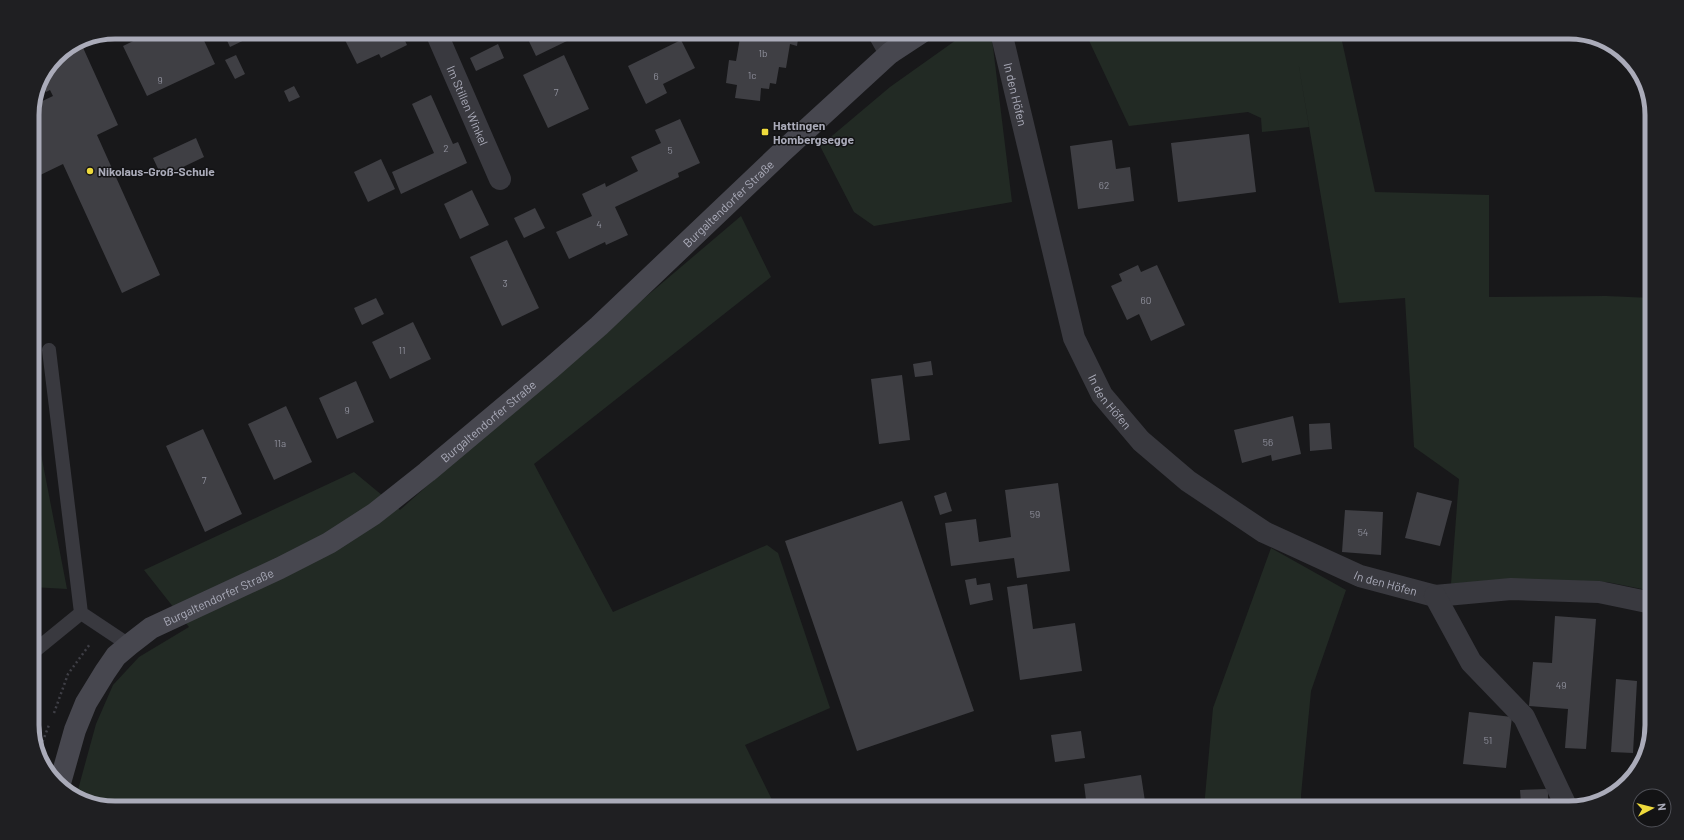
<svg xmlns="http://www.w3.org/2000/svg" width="1684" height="840" font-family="Barlow,sans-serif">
<rect width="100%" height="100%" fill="#18181a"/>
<!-- green -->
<path fill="#222a24" d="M 984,32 L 992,39 L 1012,202 L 874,226 L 854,212 L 820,146 L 890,87 L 966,33 Z
M 1085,32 L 1340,32 L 1375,192 L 1489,195 L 1489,297 L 1606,296 L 1652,298 L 1652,591 L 1607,582 L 1500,580 L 1451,584 L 1459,479 L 1414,447 L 1405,298 L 1339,303 L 1298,61 L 1309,127 L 1262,132 L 1261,118 L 1248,112 L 1129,126 Z
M 741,216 L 771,277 L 534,464 L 613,612 L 767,545 L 778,553 L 830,708 L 745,745 L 776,808 L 115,808 L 79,800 L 76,797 L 96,724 L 113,685 L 139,657 L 189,627 L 144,570 L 354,472 L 400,510 L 502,419 Z
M 32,407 L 67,589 L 32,587 Z
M 1271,548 L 1346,590 L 1311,691 L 1301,795 L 1301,808 L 1204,808 L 1213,708 Z"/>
<!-- building -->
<path fill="#3f3f44" d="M 152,32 L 200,32 L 215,64 L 147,96 L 123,46 Z
M 223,32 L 261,32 L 230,47 Z
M 356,32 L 401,32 L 407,45 L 381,58 L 379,54 L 357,64 L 344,38 Z
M 565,32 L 569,40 L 536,56 L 525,33 Z
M 748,32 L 799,32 L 797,46 L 790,44 L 786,68 L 779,67 L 776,84 L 770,83 L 769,89 L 761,88 L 760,101 L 735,98 L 737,85 L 726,83 L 729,60 L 736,61 L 740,38 L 748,39 Z
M 681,40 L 695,68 L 663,84 L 667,93 L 646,104 L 628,66 Z
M 80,41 L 118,125 L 97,135 L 160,275 L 122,293 L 63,164 L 32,179 L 32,113 L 38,110 L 36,104 L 53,96 L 50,90 L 46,92 L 41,80 L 57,56 Z
M 498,44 L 504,58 L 476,71 L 470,58 Z
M 236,55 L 245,74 L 235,79 L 225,60 Z
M 564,55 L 589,109 L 548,128 L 523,75 Z
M 294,86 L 300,97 L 289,102 L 284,91 Z
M 431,95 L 453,144 L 458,142 L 467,163 L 401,194 L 392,172 L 434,153 L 412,104 Z
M 680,119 L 700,163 L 678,173 L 679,177 L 615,207 L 628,235 L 606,245 L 605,242 L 569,259 L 556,232 L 592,216 L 582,194 L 605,183 L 606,187 L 638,171 L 631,157 L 661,143 L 655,130 Z
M 1249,134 L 1256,192 L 1178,202 L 1171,143 Z
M 196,138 L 204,157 L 162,177 L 153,158 Z
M 1112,140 L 1116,169 L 1130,167 L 1134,201 L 1078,209 L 1070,146 Z
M 381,159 L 395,189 L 368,202 L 354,172 Z
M 472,190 L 489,225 L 460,239 L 444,204 Z
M 535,208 L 545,228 L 524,238 L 514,218 Z
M 507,240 L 539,308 L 502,326 L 470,257 Z
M 1138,265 L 1141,272 L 1157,265 L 1185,325 L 1151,341 L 1139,314 L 1127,320 L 1111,286 L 1122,281 L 1119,274 Z
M 376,298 L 384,314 L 362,325 L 354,308 Z
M 413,322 L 431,359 L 390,379 L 372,342 Z
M 931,361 L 933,375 L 915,377 L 913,364 Z
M 902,375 L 910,440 L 879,444 L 871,379 Z
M 356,381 L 374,422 L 337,439 L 319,398 Z
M 286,406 L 312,462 L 274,480 L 248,424 Z
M 1293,416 L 1301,454 L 1272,461 L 1271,455 L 1242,463 L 1234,430 Z
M 1330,423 L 1332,449 L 1310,451 L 1309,424 Z
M 203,429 L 242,514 L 205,532 L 166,446 Z
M 1058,483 L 1070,571 L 1017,578 L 1014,558 L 951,566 L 945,523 L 976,519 L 979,542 L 1011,537 L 1005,490 Z
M 946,492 L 952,511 L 940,515 L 934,496 Z
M 1417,492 L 1452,501 L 1440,546 L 1405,538 Z
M 902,501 L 974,711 L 857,751 L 785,541 Z
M 1345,510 L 1383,512 L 1381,555 L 1342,552 Z
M 976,578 L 977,585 L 990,583 L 993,600 L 970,605 L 965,580 Z
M 1027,584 L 1033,629 L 1075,623 L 1082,671 L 1020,680 L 1007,587 Z
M 1555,616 L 1596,619 L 1586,749 L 1565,748 L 1568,709 L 1529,706 L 1533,662 L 1552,663 Z
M 1616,679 L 1637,681 L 1633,753 L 1611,752 Z
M 1469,712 L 1512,717 L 1506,768 L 1463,764 Z
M 1081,731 L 1085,758 L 1055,762 L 1051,735 Z
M 1141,775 L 1146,808 L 1087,808 L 1084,784 Z
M 1548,789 L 1548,803 L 1551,803 L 1551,808 L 1517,808 L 1516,804 L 1521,804 L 1520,790 Z
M 827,803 L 835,808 L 798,808 L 802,805 Z"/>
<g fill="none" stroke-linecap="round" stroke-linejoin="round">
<!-- path -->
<path stroke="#3f3f46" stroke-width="2.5" stroke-dasharray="2 3" stroke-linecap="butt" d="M 35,98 L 42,95 L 38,85
M 54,713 L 68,674 L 90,644
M 39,751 L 49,725"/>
<!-- service -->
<path stroke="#39393f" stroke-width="14" d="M 49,350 L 81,613 L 129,645
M 32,653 L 81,613"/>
<!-- minor -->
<g stroke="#39393f" stroke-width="22">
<path id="s1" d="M 436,32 L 500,179"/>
<path d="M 878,32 L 890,53"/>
<path id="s2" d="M 1001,32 L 1074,338 L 1102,395 L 1141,441 L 1188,481 L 1264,532 L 1360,576 L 1435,596 L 1511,589 L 1599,592 L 1652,603"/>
<path d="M 1435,596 L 1471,662 L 1524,717 L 1567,808"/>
</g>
<!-- secondary -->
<path stroke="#47474f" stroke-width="22" id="s3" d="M 60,783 L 75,730 L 86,703 L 105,672 L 116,656 L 129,645 L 151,628 L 280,568 L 329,543 L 374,514 L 427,472 L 551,368 L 599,326 L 782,152 L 890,53 L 922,32"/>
</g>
<!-- markers -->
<g fill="#eeda3c" stroke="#131315" stroke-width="1.5">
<rect x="761" y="128" width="8" height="8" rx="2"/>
<circle cx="90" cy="171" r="4"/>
</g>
<g text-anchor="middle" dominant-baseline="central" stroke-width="3" stroke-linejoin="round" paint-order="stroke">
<!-- number labels -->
<g font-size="10" fill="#8f909c">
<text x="763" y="53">1b</text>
<text x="752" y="75">1c</text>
<text x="656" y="76">6</text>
<text x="160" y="80">9</text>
<text x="556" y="92">7</text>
<text x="446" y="148">2</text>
<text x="670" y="150">5</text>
<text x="1104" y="185">62</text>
<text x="599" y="224">4</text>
<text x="505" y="283">3</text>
<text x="1146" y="300">60</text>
<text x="402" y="350">11</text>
<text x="347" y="410">9</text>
<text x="1268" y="442">56</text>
<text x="280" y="443">11a</text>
<text x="204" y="480">7</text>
<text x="1035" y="514">59</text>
<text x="1363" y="532">54</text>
<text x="1561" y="685">49</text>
<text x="1488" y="740">51</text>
</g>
<!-- street labels -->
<g font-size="12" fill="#aaabb9" stroke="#131315">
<text stroke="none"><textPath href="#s2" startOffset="64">In den Höfen</textPath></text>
<text stroke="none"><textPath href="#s1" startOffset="80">Im Stillen Winkel</textPath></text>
<text stroke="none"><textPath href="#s3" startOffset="907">Burgaltendorfer Straße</textPath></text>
<text stroke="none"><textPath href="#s2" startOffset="388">In den Höfen</textPath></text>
<text stroke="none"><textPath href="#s3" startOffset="583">Burgaltendorfer Straße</textPath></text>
<text stroke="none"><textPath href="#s2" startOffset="724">In den Höfen</textPath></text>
<text stroke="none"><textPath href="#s3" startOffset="259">Burgaltendorfer Straße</textPath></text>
</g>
<!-- poi labels -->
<g font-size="12" font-weight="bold" fill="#aaabb9" stroke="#131315" text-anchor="start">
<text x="773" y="125">Hattingen<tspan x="773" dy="14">Hombergsegge</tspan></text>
<text x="98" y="171">Nikolaus-Groß-Schule</text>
</g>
</g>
<!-- crop -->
<path d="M0 0H1684V840H0ZM115 39H1569A76 76 0 0 1 1645 115V725A76 76 0 0 1 1569 801H115A76 76 0 0 1 39 725V115A76 76 0 0 1 115 39Z" fill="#1f1f22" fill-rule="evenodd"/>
<path fill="none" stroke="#aaabb9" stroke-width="5" d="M115 39H1569A76 76 0 0 1 1645 115V725A76 76 0 0 1 1569 801H115A76 76 0 0 1 39 725V115A76 76 0 0 1 115 39Z"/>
<!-- north arrow -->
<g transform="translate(1652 808) rotate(83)"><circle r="19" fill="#131315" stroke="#4f5057"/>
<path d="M0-3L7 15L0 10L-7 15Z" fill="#eeda3c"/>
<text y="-6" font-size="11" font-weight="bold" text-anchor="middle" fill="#aaabb9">N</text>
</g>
</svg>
